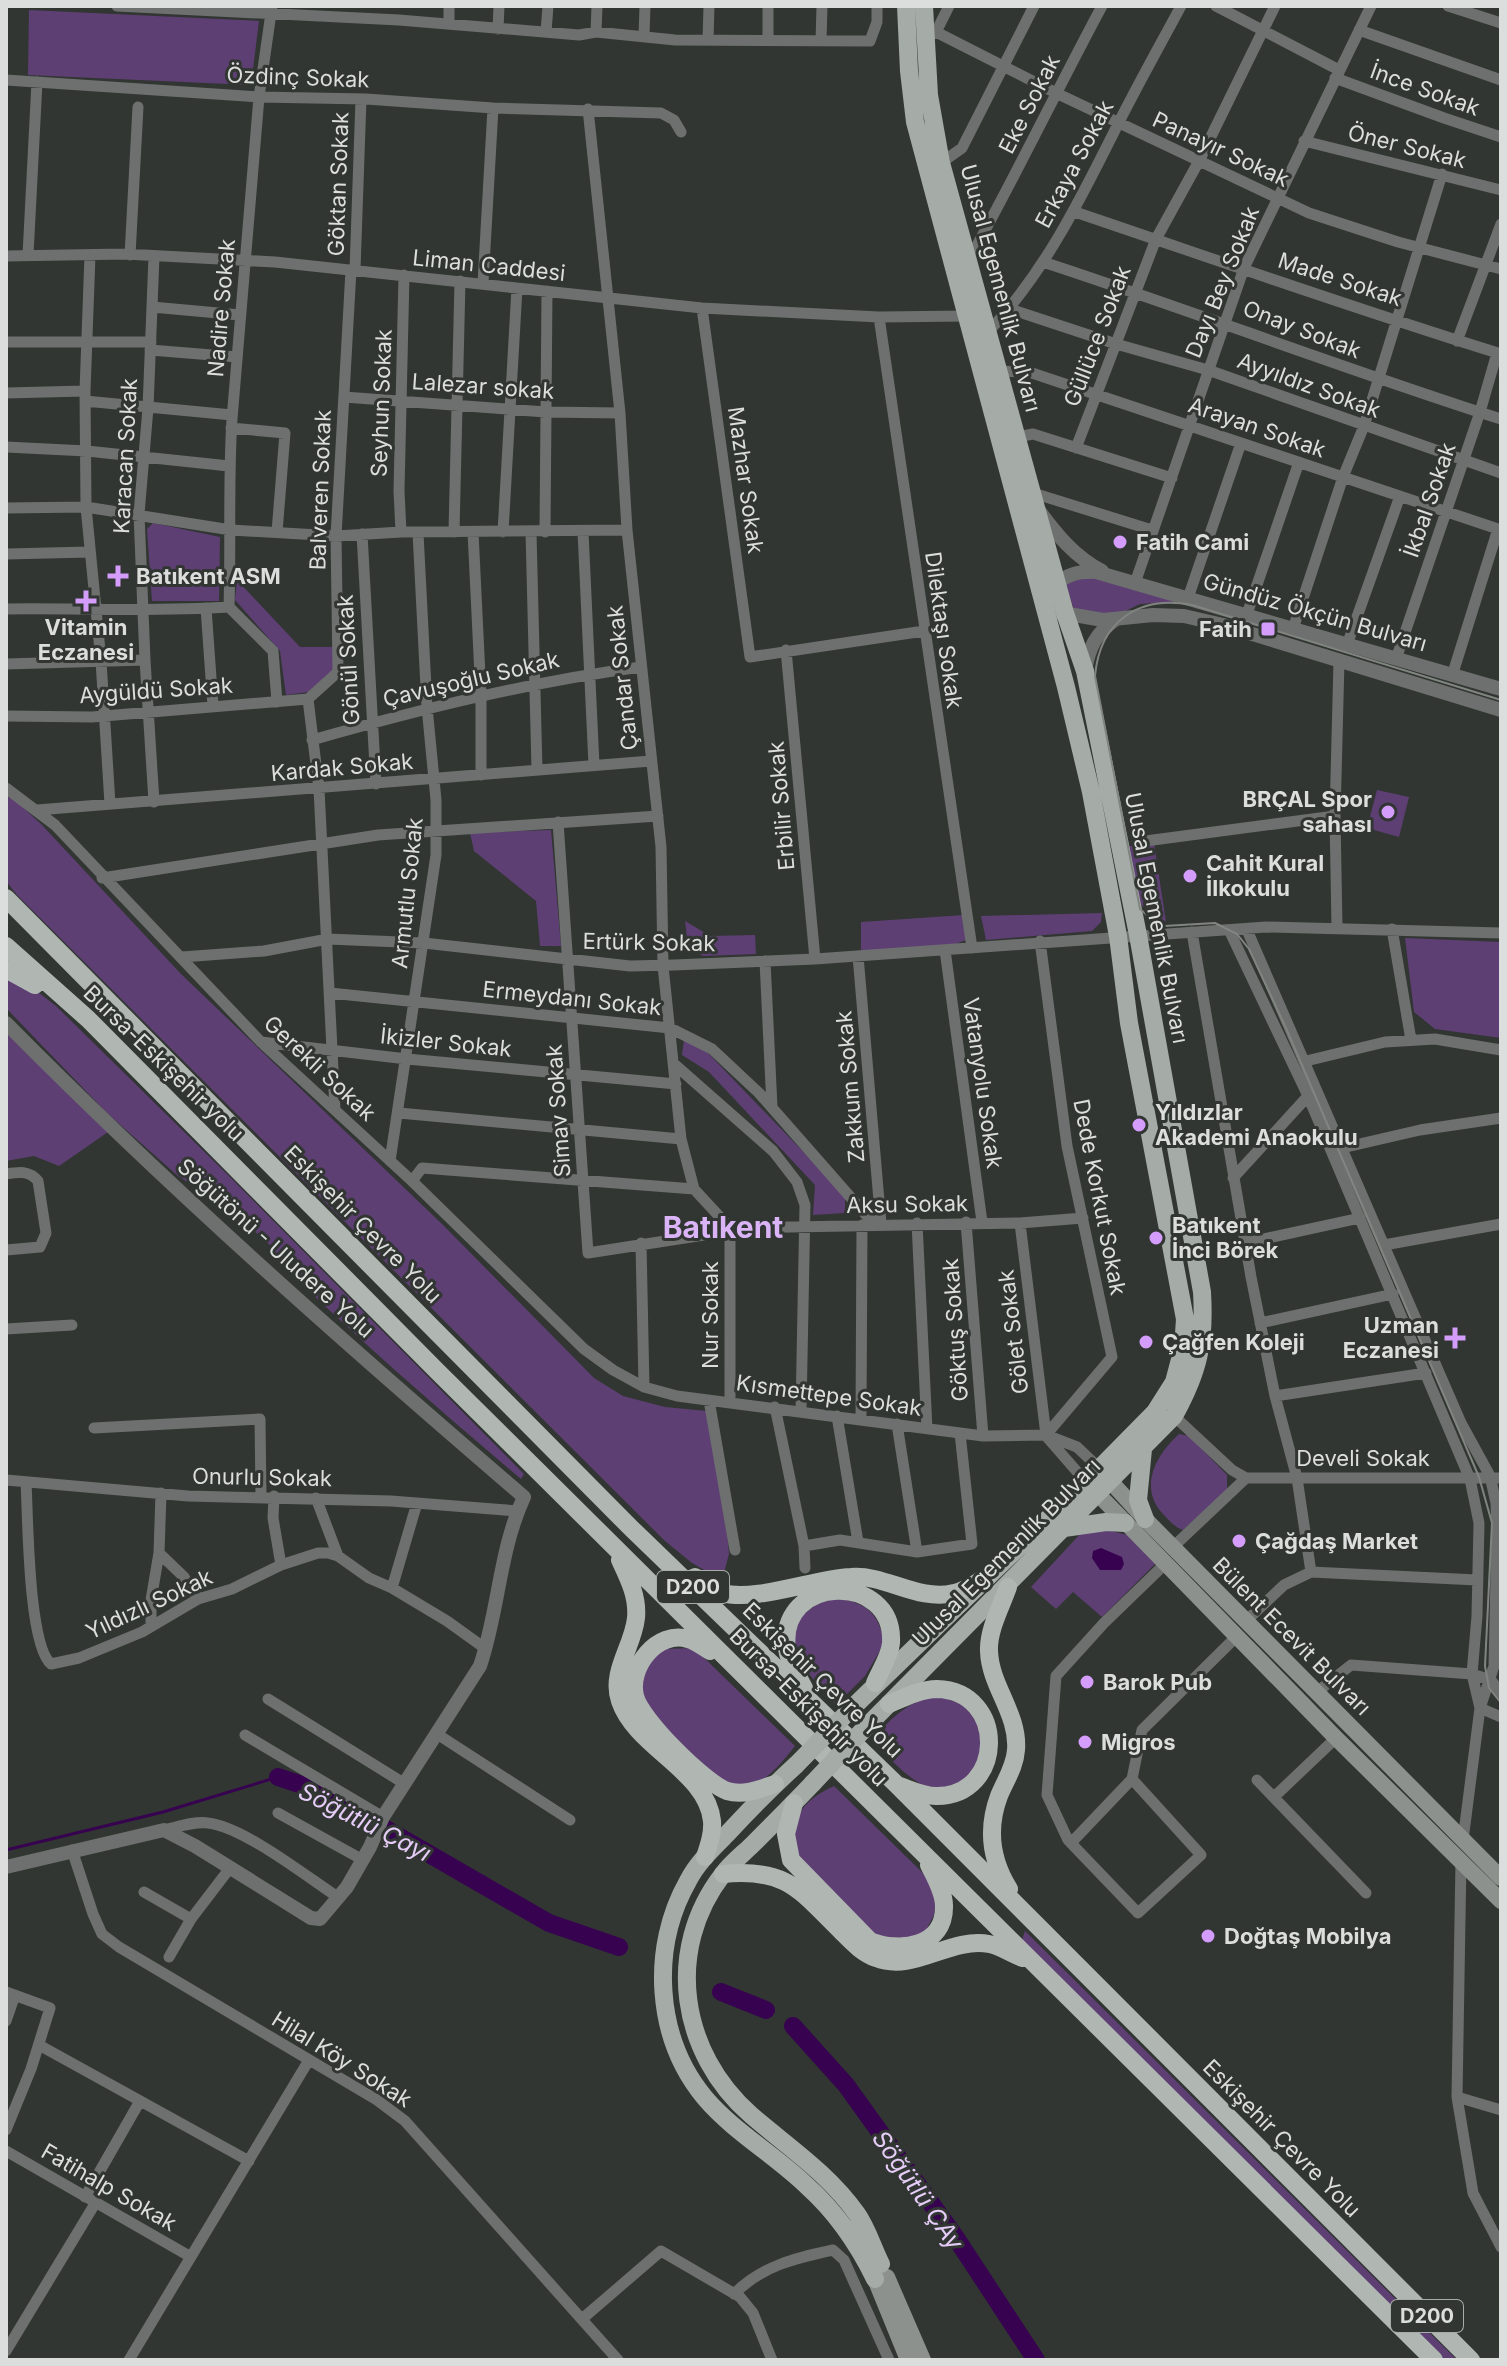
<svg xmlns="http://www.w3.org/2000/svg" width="1507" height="2366" font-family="Inter,sans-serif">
<rect width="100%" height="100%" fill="#313632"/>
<!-- green -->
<path fill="#5e3f73" d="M 29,10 L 259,21 L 251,85 L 28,75 Z
M 153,523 L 220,537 L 219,601 L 152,601 L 147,529 Z
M 1075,574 L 1185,601 L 1140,604 L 1121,613 L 1075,613 L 1065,582 Z
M 237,580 L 300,647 L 334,647 L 334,672 L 308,692 L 286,695 L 280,651 L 235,600 Z
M 1377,790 L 1409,797 L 1399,837 L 1367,828 Z
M 6,796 L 15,800 L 42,825 L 181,974 L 442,1224 L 594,1378 L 623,1396 L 665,1407 L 707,1411 L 726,1517 L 729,1554 L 722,1580 L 692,1563 L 665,1541 L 17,895 L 6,881 Z
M 551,830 L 561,946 L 540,946 L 536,901 L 474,851 L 470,833 Z
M 1154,843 L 1166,922 L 1141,905 L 1129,846 Z
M 1102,913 L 1101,922 L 1092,931 L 986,940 L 981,916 Z
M 964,915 L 966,940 L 953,945 L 861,951 L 861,922 Z
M 685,921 L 710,936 L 755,935 L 756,954 L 703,956 L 688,946 Z
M 1405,938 L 1501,942 L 1501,1038 L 1435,1029 L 1414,1012 Z
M 6,978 L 34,989 L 56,1006 L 227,1174 L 524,1474 L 521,1479 C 436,1407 353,1335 274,1257 L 273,1248 L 232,1210 L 178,1176 L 107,1113 L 6,1008 Z
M 6,1030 L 108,1132 L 59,1166 L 34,1156 L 6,1161 Z
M 684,1040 L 707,1052 L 837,1187 L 845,1197 L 845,1213 L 813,1215 L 815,1185 L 709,1072 L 682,1055 Z
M 1179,1434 L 1189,1436 L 1227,1475 L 1227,1491 L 1183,1530 C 1174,1527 1170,1521 1163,1514 C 1138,1487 1156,1455 1179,1434 Z
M 1108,1530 L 1127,1535 L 1155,1564 L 1102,1617 L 1073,1592 L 1056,1609 L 1031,1587 L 1082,1532 Z
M 834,1597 C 866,1604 876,1609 885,1642 L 865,1676 L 836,1705 C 801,1667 763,1624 834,1597 Z
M 694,1648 L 795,1746 C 772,1775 751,1800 713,1777 L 650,1713 L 642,1699 L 643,1666 L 663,1649 Z
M 934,1694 L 972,1708 L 985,1745 C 981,1754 977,1767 971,1774 C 937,1817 896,1764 872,1740 C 893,1716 904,1706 934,1694 Z
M 834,1786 L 928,1878 L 937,1896 L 934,1915 L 925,1932 L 908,1940 L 876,1935 L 803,1864 C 783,1828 798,1802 834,1786 Z
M 1025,1931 L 1457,2360 L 1443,2360 L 1022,1940 Z"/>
<!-- water -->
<path fill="#370250" d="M 1101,1548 L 1122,1557 L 1124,1564 L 1121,1570 L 1100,1570 L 1092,1558 L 1093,1551 Z"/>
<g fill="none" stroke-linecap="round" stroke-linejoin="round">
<!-- stream -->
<path stroke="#370250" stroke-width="3" d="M 6,1850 L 163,1812 L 278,1777"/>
<!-- river -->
<path stroke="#370250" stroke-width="18" d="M 278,1777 L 305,1786 L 372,1821 L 549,1923 L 619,1947
M 721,1992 L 766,2010
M 793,2026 L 846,2085 L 956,2238 L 1036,2360"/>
<!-- minor -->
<path stroke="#6d706e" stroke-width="11" d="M 117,6 L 399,20 L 579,35 L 596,32 L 675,40 L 870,41 L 877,22 L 877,6
M 1216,6 L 1339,70
M 1448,6 L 1501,23
M 449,24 L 449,6
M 498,29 L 499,6
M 1359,30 L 1501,80
M 546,32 L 548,6
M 596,32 L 597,6
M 936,32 L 1056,93 L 1309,213 L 1398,242 L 1501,269
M 929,35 L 936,32 L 949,6
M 644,36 L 645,6
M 708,40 L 709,6
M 768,40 L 768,6
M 821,41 L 822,6
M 1335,78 L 1444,118 L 1501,137
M 6,80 L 259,97 L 366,99 L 493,108 L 661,113 L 674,120 L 681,132
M 588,109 L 620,413 L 627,530 L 661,847 L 663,966 L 681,1139 L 694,1189 L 730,1228
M 1304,141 L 1501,190
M 941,163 L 962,148 L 1034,6
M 1075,212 C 1217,260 1358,310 1501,354
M 28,255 L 37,82
M 90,255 L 85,391 L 86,507 L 101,661 L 110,804
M 130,255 L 138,107
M 6,256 L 125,254 L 275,262 L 702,308 L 879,317 L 968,316
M 969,260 C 1015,177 1057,90 1102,6
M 1043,262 C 1196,312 1347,370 1501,419
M 355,270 L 361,99
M 483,283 L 493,108
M 152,307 L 240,315
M 702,308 L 750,657 L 924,631
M 1010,309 L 1116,344 L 1208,370 L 1501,473
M 879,317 L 972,948
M 988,332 C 1044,273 1079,202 1115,130 C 1136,88 1159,47 1181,6
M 1457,341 L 1501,224
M 6,342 L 151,342
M 150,350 L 237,357
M 998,371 L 1029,372 L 1501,530
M 6,393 L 85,391
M 344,397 L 546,412 L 620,413
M 85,401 L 232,415
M 231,428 L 285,433 L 277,532
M 1017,437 L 1033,434 L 1172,478
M 6,447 L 87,451 L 229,466
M 1076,448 L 1156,239 L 1199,161 L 1275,6
M 1033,493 L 1152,530
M 6,508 L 86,507 L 231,530 L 336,536 L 401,532 L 627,530
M 401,532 L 399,491 L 404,275
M 454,532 L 460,281
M 473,532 L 481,696 L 481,775
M 503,532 L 517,288
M 531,532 L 537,770
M 545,532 L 547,291
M 583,532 L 594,765
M 362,534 L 376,784
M 6,554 L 89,552
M 1135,583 L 1244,268 L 1371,6
M 1188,598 L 1241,443
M 229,607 C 231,544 228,481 232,419 L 259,97 L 272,6
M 206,608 L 213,706
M 6,609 C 81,608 155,612 229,607 L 273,651 L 277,702
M 1247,614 L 1299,462
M 1293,629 L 1343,477 L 1364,426 L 1442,174
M 1347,645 L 1400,496
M 786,650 L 815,959
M 1396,659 L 1480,412 L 1497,353
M 6,664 L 145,660
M 1452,676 L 1498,529
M 308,699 L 338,672 L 336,536 L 351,270
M 308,699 L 319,789 L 335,1110
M 6,716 L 92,717 L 308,699
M 312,740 C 421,709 529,682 641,667
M 6,788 L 55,825 L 261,1042 L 412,1181 L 584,1349 L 613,1370 L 644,1387 L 677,1396 L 983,1436 L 1046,1435 L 1077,1447 L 1099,1468
M 154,802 L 145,660 L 139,514 L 148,408 L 154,256
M 37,810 L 651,761
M 558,822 L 588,1253 L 704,1235 L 730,1228 L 1020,1223 L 1083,1218
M 1138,842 L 1335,816
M 102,878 L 378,835 L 658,816
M 1337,928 L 1335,816 L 1339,661
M 1392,929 L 1411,1040
M 1229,930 L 1308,1096 L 1470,1479 L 1479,1523 L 1477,1616 L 1472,1674 L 1480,1708
M 1247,930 L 1461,1423 L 1490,1476 L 1496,1503 L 1497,1530 L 1494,1666 L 1480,1708 L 1463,1840
M 1192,932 L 1251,1277 L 1275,1396 L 1297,1478 L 1311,1572
M 1040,941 L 1067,1146 L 1112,1357 L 1046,1435
M 945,950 L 982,1222
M 858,956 L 881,1224
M 182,957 L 264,951 L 328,939 L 424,943 L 630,966 L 674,965 L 815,959 L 1266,927 L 1501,933
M 765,961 L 772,1107
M 330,993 L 670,1028 L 712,1049 L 759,1093 L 874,1224
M 261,1042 L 407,1059 L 676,1084
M 1306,1061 L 1385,1042 L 1435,1039 L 1501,1050
M 673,1063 L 773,1151 L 797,1182 L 805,1205 L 801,1411
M 399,1113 L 681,1139
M 1342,1148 L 1420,1130 L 1501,1118
M 390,1161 L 436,855 L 436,800 L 427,707 L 418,533
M 6,1174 C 18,1172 29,1170 38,1181 L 46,1233 L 40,1247 L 6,1250
M 1233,1178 L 1308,1096
M 412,1181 L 422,1168 L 694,1189
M 966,1222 L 983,1436
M 917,1223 L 927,1429
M 1020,1223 L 1046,1435
M 730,1228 L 730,1402
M 641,1243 L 644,1387
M 1245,1243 L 1360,1218
M 1384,1245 L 1501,1224
M 1260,1323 L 1393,1294
M 6,1329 L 72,1325
M 1275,1396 L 1426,1373
M 709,1400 L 735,1550
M 775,1407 L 804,1546 L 805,1568
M 837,1416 L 858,1542
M 1174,1416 L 1232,1470 L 1246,1478
M 861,1419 L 862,1225
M 897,1424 L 917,1552
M 94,1428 L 260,1419 L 261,1496
M 1046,1436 L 1086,1482
M 1246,1478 L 1501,1478
M 6,1480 L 188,1496 L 391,1501 L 518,1511
M 26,1482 C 28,1516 28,1645 51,1664 L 79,1658 L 142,1632 L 198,1599 L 232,1589 L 281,1565 L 273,1518 L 274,1496
M 316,1498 L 338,1556
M 417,1503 L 392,1588 L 447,1621 L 486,1649
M 804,1546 L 840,1540 L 917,1552 L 972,1544 L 960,1433
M 1173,1547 L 1246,1478
M 159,1553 L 184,1577 L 198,1599
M 1165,1564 L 1104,1623 L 1056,1676 L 1047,1795 L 1068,1840 L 1138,1913 L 1201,1855 L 1132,1779 L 1142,1730 L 1236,1637
M 281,1565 L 318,1553 L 328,1553 L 338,1556 L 369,1578 L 392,1588
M 1246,1621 L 1284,1585 L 1311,1572 L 1477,1580
M 151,1626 L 151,1600 L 159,1553 L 161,1493
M 1317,1692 L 1351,1665 L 1472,1674 L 1491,1680 L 1501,1694
M 268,1699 L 405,1784
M 1480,1708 L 1501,1717
M 437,1734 L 570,1820
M 245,1735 L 383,1817
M 1257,1780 L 1366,1893
M 1274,1797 L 1336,1738
M 278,1813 L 363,1860
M 164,1830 C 178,1827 194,1821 208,1823 C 244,1827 307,1877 339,1898
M 1071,1843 L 1132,1779
M 72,1850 L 93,1914 L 102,1934 L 119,1947 L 377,2100 L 405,2121 L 618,2360
M 1461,1860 L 1457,2097 L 1473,2193 L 1501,2247
M 144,1892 L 191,1919
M 169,1957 L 191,1919 L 230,1868
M 6,1992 L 50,2008 L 31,2069 L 6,2130
M 6,2021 L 15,1995
M 39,2045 L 249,2161
M 1457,2097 L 1501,2110
M 6,2151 L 191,2257
M 85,2197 L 140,2101
M 734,2294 C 762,2266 795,2258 833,2250 L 844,2260 L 889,2360
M 582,2319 L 661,2251 L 740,2297 L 753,2313 L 772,2360
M 6,2351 L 96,2202
M 129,2360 L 309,2060"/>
<!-- tertiary -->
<path stroke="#6d706e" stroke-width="14" d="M 1040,512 C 1057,535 1075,557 1102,571
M 1051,587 C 1066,575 1077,571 1096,572 L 1501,689
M 1057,612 L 1103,620 L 1153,615 L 1184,616 L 1223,625 L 1501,710
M 1085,671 C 1089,647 1096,633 1116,619
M 6,1023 C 170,1189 347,1345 524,1497 C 499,1551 499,1610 480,1666 L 383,1817 L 370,1847 L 347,1887 L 320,1919 L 311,1918 L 195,1846 L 164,1830 L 6,1867"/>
<!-- secondary -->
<path stroke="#8d918e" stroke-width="16" d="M 1101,1471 L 1145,1519 L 1501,1878
M 1090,1486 L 1336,1738 L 1501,1901
M 887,2277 L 923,2360
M 875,2279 L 908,2360"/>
<!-- primary -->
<path stroke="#a5aba6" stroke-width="18" d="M 1143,1449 L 1138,1500 L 1145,1519
M 1064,1528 L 1106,1522 L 1125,1523
M 849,1711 L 1086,1482 L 1155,1412 L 1174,1382 L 1183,1348 L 1185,1319 L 1129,1023 L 1118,936 L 1091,792 L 1066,687 L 915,122 L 909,71 L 906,6
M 866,1727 L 1174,1416 C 1199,1371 1205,1342 1202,1292 L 1138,935 L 1085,671 L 1065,613 L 941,163 L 929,95 L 924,6
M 796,1765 C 772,1787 749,1810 727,1834 C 713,1848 697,1863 688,1881 C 650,1948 655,2038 705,2098 C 734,2132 775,2155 807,2186 C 836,2212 858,2244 875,2279
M 813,1783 C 793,1804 773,1824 753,1844 C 743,1854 731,1863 723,1874 C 664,1950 680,2053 751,2115 C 788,2147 828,2173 857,2214 C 867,2228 873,2248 881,2264"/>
<!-- trunk -->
<path stroke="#b0b6b1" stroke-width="18" d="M 6,898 L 632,1529 L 896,1784 L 1471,2360
M 6,946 L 88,1019 L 437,1371 L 1434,2360
M 6,969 L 35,985
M 620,1560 C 629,1579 638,1597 636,1618 C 633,1647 610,1672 620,1701 C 636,1748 707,1771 712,1821 C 713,1833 709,1845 705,1857
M 695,1577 C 704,1583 711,1590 722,1593 C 756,1602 813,1579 851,1577 C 885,1574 918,1602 954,1593 C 965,1591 977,1582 987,1577
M 1008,1587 C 1001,1607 988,1630 989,1651 C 990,1686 1019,1714 1016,1750 C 1015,1767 1005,1781 999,1796 C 987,1828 991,1860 1009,1889
M 710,1651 C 703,1647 696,1641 688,1639 C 657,1630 628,1667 635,1696 C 640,1719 705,1783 727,1791 C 744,1796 760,1789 775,1784
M 804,1688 C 798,1676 789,1663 787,1649 C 777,1574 895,1571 891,1643 C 890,1656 880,1671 875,1683
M 889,1704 C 903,1698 921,1689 937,1689 C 1008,1691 1005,1797 936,1796 C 924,1796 911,1790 900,1786
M 794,1803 L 786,1834 L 791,1860 L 870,1941 C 900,1953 945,1947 944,1906 C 944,1892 935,1877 929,1865
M 723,1874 C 788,1868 799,1890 842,1932 C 852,1942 862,1953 876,1958 C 914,1973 949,1937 989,1944 C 1000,1946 1012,1954 1023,1958"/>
<!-- tram -->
<path stroke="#818582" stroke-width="2" d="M 1501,700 L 1192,605 C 1140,595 1100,620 1095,676 L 1140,909 L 1155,922 L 1164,926 L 1215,923 L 1237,934 L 1249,949 L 1286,1028 L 1479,1477 L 1492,1523 L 1485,1666 L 1489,1688 L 1501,1703"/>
<!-- primary-bridge -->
<path stroke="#a5aba6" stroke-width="18" d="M 796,1765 L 849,1711
M 813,1783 L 866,1727"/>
</g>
<!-- markers -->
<g fill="#d49cfb" stroke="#313632" stroke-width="3">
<circle cx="1120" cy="542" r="8"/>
<path d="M114 564h8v8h8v8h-8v8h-8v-8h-8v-8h8z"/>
<path d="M82 589h8v8h8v8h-8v8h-8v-8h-8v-8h8z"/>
<rect x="1260" y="621" width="16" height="16" rx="4"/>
<circle cx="1388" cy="812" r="8"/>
<circle cx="1190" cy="876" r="8"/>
<circle cx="1139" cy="1125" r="8"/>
<circle cx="1156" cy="1238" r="8"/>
<path d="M1451 1326h8v8h8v8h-8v8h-8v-8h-8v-8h8z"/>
<circle cx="1146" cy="1342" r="8"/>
<circle cx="1239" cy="1541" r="8"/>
<circle cx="1087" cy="1682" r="8"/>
<circle cx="1085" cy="1742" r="8"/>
<circle cx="1208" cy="1936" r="8"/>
</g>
<g text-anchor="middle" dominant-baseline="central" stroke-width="6" stroke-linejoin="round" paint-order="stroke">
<!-- shield labels -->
<g fill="#313632" stroke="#a8aca9" stroke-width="2">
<rect x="657" y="1571" width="72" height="32" rx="6"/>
<rect x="1391" y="2300" width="72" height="32" rx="6"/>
</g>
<g font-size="20" font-weight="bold" fill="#dbdedc">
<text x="693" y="1587">D200</text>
<text x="1427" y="2316">D200</text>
</g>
<!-- street labels -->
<g font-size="22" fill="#dbdedc" stroke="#313632">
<text transform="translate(298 77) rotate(2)">Özdinç Sokak</text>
<text transform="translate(1425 89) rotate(20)">İnce Sokak</text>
<text transform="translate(1029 104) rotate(-63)">Eke Sokak</text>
<text transform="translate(1407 146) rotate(14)">Öner Sokak</text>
<text transform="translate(1221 149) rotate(25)">Panayır Sokak</text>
<text transform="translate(1074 164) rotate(-62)">Erkaya Sokak</text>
<text transform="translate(338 184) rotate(-88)">Göktan Sokak</text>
<text transform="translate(489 265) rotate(6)">Liman Caddesi</text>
<text transform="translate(1340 279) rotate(18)">Made Sokak</text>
<text transform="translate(1222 282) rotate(-68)">Dayı Bey Sokak</text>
<text transform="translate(1001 288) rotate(75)">Ulusal Egemenlik Bulvarı</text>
<text transform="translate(221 308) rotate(-85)">Nadire Sokak</text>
<text transform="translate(1302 329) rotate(21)">Onay Sokak</text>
<text transform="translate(1097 336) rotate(-69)">Güllüce Sokak</text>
<text transform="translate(1309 385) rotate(20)">Ayyıldız Sokak</text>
<text transform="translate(483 386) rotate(4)">Lalezar sokak</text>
<text transform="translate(381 403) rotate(-88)">Seyhun Sokak</text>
<text transform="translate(1257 427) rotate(19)">Arayan Sokak</text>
<text transform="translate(125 456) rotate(-87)">Karacan Sokak</text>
<text transform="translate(746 480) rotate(82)">Mazhar Sokak</text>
<text transform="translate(320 490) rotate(-88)">Balveren Sokak</text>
<text transform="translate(1429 500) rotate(-71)">İkbal Sokak</text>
<text transform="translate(1315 612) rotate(16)">Gündüz Ökçün Bulvarı</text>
<text transform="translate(944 630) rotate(82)">Dilektaşı Sokak</text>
<text transform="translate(348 660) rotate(-93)">Gönül Sokak</text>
<text transform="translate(622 678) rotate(-96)">Çandar Sokak</text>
<text transform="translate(471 679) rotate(-13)">Çavuşoğlu Sokak</text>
<text transform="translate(156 690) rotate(-4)">Aygüldü Sokak</text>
<text transform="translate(342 767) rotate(-5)">Kardak Sokak</text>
<text transform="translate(781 806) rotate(-95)">Erbilir Sokak</text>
<text transform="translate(407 893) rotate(-84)">Armutlu Sokak</text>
<text transform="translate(1157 918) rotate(79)">Ulusal Egemenlik Bulvarı</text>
<text transform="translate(649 942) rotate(1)">Ertürk Sokak</text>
<text transform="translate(572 998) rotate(6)">Ermeydanı Sokak</text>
<text transform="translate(446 1042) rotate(6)">İkizler Sokak</text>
<text transform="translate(164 1063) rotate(44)">Bursa-Eskişehir yolu</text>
<text transform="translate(320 1068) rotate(43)">Gerekli Sokak</text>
<text transform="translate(983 1083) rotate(82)">Vatanyolu Sokak</text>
<text transform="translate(850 1087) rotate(-95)">Zakkum Sokak</text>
<text transform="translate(558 1111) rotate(-94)">Simav Sokak</text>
<text transform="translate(1100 1197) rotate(79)">Dede Korkut Sokak</text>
<text transform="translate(907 1204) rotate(-1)">Aksu Sokak</text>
<text transform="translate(363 1224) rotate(45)">Eskişehir Çevre Yolu</text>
<text transform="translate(276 1248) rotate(42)">Söğütönü - Uludere Yolu</text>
<text transform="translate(710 1315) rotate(-90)">Nur Sokak</text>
<text transform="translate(955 1330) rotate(-94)">Göktuş Sokak</text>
<text transform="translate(1013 1332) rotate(-97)">Gölet Sokak</text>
<text transform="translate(829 1395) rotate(8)">Kısmettepe Sokak</text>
<text x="1363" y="1458">Develi Sokak</text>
<text transform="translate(262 1477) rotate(1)">Onurlu Sokak</text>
<text transform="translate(1006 1552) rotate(-45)">Ulusal Egemenlik Bulvarı</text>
<text transform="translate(149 1604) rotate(-25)">Yıldızlı Sokak</text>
<text transform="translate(1292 1636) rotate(45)">Bülent Ecevit Bulvarı</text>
<text transform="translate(823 1680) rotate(44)">Eskişehir Çevre Yolu</text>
<text transform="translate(809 1707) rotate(45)">Bursa-Eskişehir yolu</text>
<text transform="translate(342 2059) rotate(32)">Hilal Köy Sokak</text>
<text transform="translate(1282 2138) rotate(45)">Eskişehir Çevre Yolu</text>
<text transform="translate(109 2187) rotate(30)">Fatihalp Sokak</text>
</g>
<!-- poi labels -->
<g font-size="22" font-weight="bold" fill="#dbdedc" stroke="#313632" text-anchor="start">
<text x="1136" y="542">Fatih Cami</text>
<text x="136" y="576">Batıkent ASM</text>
<text x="86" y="627" text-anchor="middle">Vitamin<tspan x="86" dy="25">Eczanesi</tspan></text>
<text x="1252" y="629" text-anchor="end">Fatih</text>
<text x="1372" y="799" text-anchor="end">BRÇAL Spor<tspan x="1372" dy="25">sahası</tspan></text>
<text x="1206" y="863">Cahit Kural<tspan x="1206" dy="25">İlkokulu</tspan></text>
<text x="1155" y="1112">Yıldızlar<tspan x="1155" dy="25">Akademi Anaokulu</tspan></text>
<text x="1172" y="1225">Batıkent<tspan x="1172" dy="25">İnci Börek</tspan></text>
<text x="1439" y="1325" text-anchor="end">Uzman<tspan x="1439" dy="25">Eczanesi</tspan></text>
<text x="1162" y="1342">Çağfen Koleji</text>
<text x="1255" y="1541">Çağdaş Market</text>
<text x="1103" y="1682">Barok Pub</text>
<text x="1101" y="1742">Migros</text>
<text x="1224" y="1936">Doğtaş Mobilya</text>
</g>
<!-- water labels -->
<g font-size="24" font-style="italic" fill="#e6cdf8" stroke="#313632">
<text transform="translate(365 1822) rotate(27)">Söğütlü Çayı</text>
<text transform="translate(918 2190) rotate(55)">Söğütlü ÇAy</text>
</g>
<!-- district labels -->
<g font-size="30" font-weight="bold" fill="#dab4f6" stroke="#313632">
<text x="723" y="1227">Batıkent</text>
</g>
</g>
<!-- border -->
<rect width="1507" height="2366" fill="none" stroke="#dbdedc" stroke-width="16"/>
</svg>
